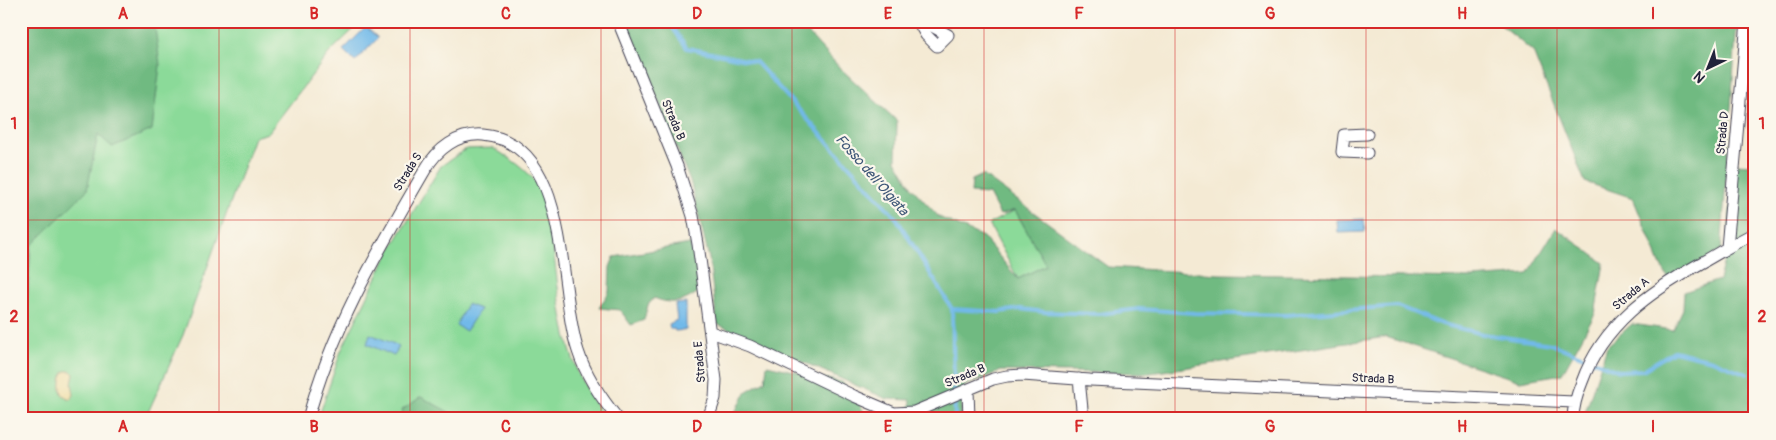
<svg xmlns="http://www.w3.org/2000/svg" width="1776" height="440" font-family="Pangolin,sans-serif">
<rect width="100%" height="100%" fill="#fbf7ec"/>
<filter id="ink" filterUnits="userSpaceOnUse"><feTurbulence type="fractalNoise" baseFrequency=".02" numOctaves="2"/><feDisplacementMap in="SourceGraphic" scale="10" xChannelSelector="R" yChannelSelector="G"/><feConvolveMatrix kernelMatrix="1 2 1 2 8 2 1 2 1" color-interpolation-filters="sRGB"/></filter>
<filter id="wash" filterUnits="userSpaceOnUse"><feTurbulence type="fractalNoise" baseFrequency=".0096" numOctaves="4" result="noise"/><feDisplacementMap in="SourceGraphic" scale="20" xChannelSelector="R" yChannelSelector="G"/><feGaussianBlur stdDeviation="1.12" result="paint"/><feColorMatrix in="noise" values="0 0 0 0 0 0 0 0 0 0 0 0 0 0 0 0 0 1.4 0 .05"/><feComposite in="paint" operator="in"/></filter>
<g filter="url(#wash)">
<rect width="100%" height="100%" fill="#f4ead4"/>
<!-- green -->
<path fill="#8bda99" stroke="#567e6a" d="M 150,21 L 362,21 L 329,53 L 268,133 L 254,137 L 183,335 L 145,419 L 21,419 L 21,246 Z
M 493,148 C 509,158 526,168 537,184 C 547,199 550,229 553,247 C 561,309 564,370 607,419 L 318,419 L 341,351 L 390,250 L 441,166 L 466,149 Z
M 1015,210 L 1046,265 L 1018,279 L 989,224 Z"/>
<!-- forest -->
<path fill="#70ba81" stroke="#496e5e" d="M 21,21 L 154,21 L 160,65 L 152,130 L 112,147 L 98,134 L 87,190 L 31,246 L 26,318 L 21,326 Z
M 626,21 L 797,21 L 840,68 L 897,121 L 896,160 L 912,188 L 939,217 L 983,237 L 1018,279 L 1046,265 L 1015,210 L 1000,215 L 989,194 L 971,193 L 972,180 L 983,175 L 1108,267 L 1219,274 L 1472,278 L 1528,274 L 1556,228 L 1604,263 L 1595,314 L 1562,374 L 1520,381 L 1386,337 L 1150,373 L 1001,371 L 965,385 L 960,419 L 908,419 L 911,400 L 887,399 L 717,324 L 709,258 L 691,184 Z
M 1496,21 L 1536,21 L 1638,32 L 1662,21 L 1737,21 L 1721,251 L 1669,279 L 1661,266 L 1633,198 L 1585,182 L 1533,52 Z
M 1734,164 L 1755,165 L 1755,419 L 1583,419 L 1607,346 L 1632,324 L 1673,330 L 1683,309 L 1684,292 L 1719,280 L 1727,248 Z
M 690,244 L 702,289 C 686,302 674,306 654,298 L 648,305 L 644,320 L 631,325 L 620,310 L 599,308 L 609,292 L 610,267 L 614,257 Z
M 767,365 L 842,382 L 859,402 L 865,415 L 860,419 L 731,419 L 747,391 L 765,381 Z
M 421,397 L 458,417 L 461,419 L 404,419 L 402,410 Z"/>
<!-- sand -->
<path fill="#eeda9e" stroke="#887e6c" d="M 65,371 L 71,371 L 74,374 L 72,384 L 74,395 L 70,400 L 62,394 C 60,385 60,378 65,371 Z"/>
<!-- water -->
<path fill="#71b9e9" stroke="#4a6e92" d="M 366,27 L 378,38 L 355,62 L 343,50 Z
M 1364,219 L 1365,232 L 1338,233 L 1337,220 Z
M 686,303 L 686,330 L 675,331 L 674,329 L 670,329 L 669,324 L 677,320 L 675,304 Z
M 467,304 L 480,309 L 466,331 L 456,325 Z
M 370,334 L 399,346 L 394,356 L 367,344 Z"/>
<g fill="none" stroke-linecap="round" stroke-linejoin="round">
<!-- stream -->
<path stroke="#71b9e9" stroke-width="4" d="M 668,21 L 687,48 L 756,62 L 897,219 L 952,309 L 955,419
M 952,309 L 999,312 L 1020,309 L 1045,312 L 1099,314 L 1139,309 L 1194,313 L 1286,315 L 1397,306 L 1442,324 L 1483,334 L 1551,344 L 1619,371 L 1643,370 L 1674,351 L 1712,360 L 1747,374"/>
</g>
</g>
<g filter="url(#ink)">
<g fill="none" stroke-linecap="round" stroke-linejoin="round">
<!-- minor casing -->
<g stroke="#424052" stroke-width="13">
<path id="minor" d="M 618,21 L 677,166 L 693,216 L 698,244 L 716,380 L 715,398 L 708,419
M 918,21 L 926,35 L 937,46 L 948,35 L 923,21
M 1600,21 L 1635,21
M 1367,153 L 1342,152 L 1344,135 L 1367,134
M 1727,248 L 1747,21
M 711,332 L 750,346 L 854,396 L 894,413 L 914,412 L 993,379 L 1007,376 L 1023,375 L 1090,380 L 1574,402
M 1079,379 L 1083,419
M 968,390 L 969,419
M 308,419 C 331,330 379,249 425,170 C 437,149 458,133 483,135 C 572,142 557,290 578,351 C 586,376 601,398 618,419
M 1573,419 C 1573,405 1577,394 1582,382 C 1603,324 1650,292 1701,263 C 1719,253 1736,242 1755,233"/>
</g>
<!-- minor -->
<use href="#minor" stroke="#fff" stroke-width="11"/>
</g>
</g>
<!-- grid -->
<path fill="none" stroke="#d62828" stroke-width="1" stroke-opacity="0.55" d="M 219,21 L 219,419M 410,21 L 410,419M 601,21 L 601,419M 792,21 L 792,419M 984,21 L 984,419M 1175,21 L 1175,419M 1366,21 L 1366,419M 1557,21 L 1557,419M 21,220 L 1755,220"/>
<g text-anchor="middle" dominant-baseline="central" stroke-width="4.5" stroke-linejoin="round" paint-order="stroke">
<!-- street labels -->
<g font-size="12" fill="#22223b" stroke="#fbf7ec">
<text transform="translate(673 120) rotate(67)">Strada B</text>
<text transform="translate(1723 133) rotate(-85)">Strada D</text>
<text transform="translate(408 172) rotate(-58)">Strada S</text>
<text transform="translate(1631 294) rotate(-40)">Strada A</text>
<text transform="translate(700 362) rotate(-95)">Strada E</text>
<text transform="translate(965 376) rotate(-23)">Strada B</text>
<text transform="translate(1373 379) rotate(3)">Strada B</text>
</g>
<!-- water labels -->
<g font-size="14" font-style="italic" fill="#3e5778" stroke="#fbf7ec">
<text transform="translate(872 175) rotate(49)">Fosso dell’Olgiata</text>
</g>
</g>
<!-- margin -->
<rect width="1776" height="440" fill="none" stroke="#fbf7ec" stroke-width="55"/>
<!-- north arrow -->
<g transform="translate(1708 68) rotate(223)" stroke="#fbf7ec" stroke-width="4" paint-order="stroke">
<path d="M0-4L9 19L0 12L-9 19Z" fill="#22223b"/>
<text y="-8" font-size="14" font-weight="bold" text-anchor="middle" fill="#22223b">N</text>
</g>
<rect x="28" y="28" width="1720" height="384" fill="none" stroke="#d62828" stroke-width="2"/>
<g font-size="16" text-anchor="middle" font-weight="bold" fill="#d62828">
<text x="123" y="19">A</text>
<text x="314" y="19">B</text>
<text x="506" y="19">C</text>
<text x="697" y="19">D</text>
<text x="888" y="19">E</text>
<text x="1079" y="19">F</text>
<text x="1270" y="19">G</text>
<text x="1462" y="19">H</text>
<text x="1653" y="19">I</text>
<text x="14" y="129">1</text>
<text x="1762" y="129">1</text>
<text x="14" y="322">2</text>
<text x="1762" y="322">2</text>
<text x="123" y="432">A</text>
<text x="314" y="432">B</text>
<text x="506" y="432">C</text>
<text x="697" y="432">D</text>
<text x="888" y="432">E</text>
<text x="1079" y="432">F</text>
<text x="1270" y="432">G</text>
<text x="1462" y="432">H</text>
<text x="1653" y="432">I</text>
</g>
</svg>
